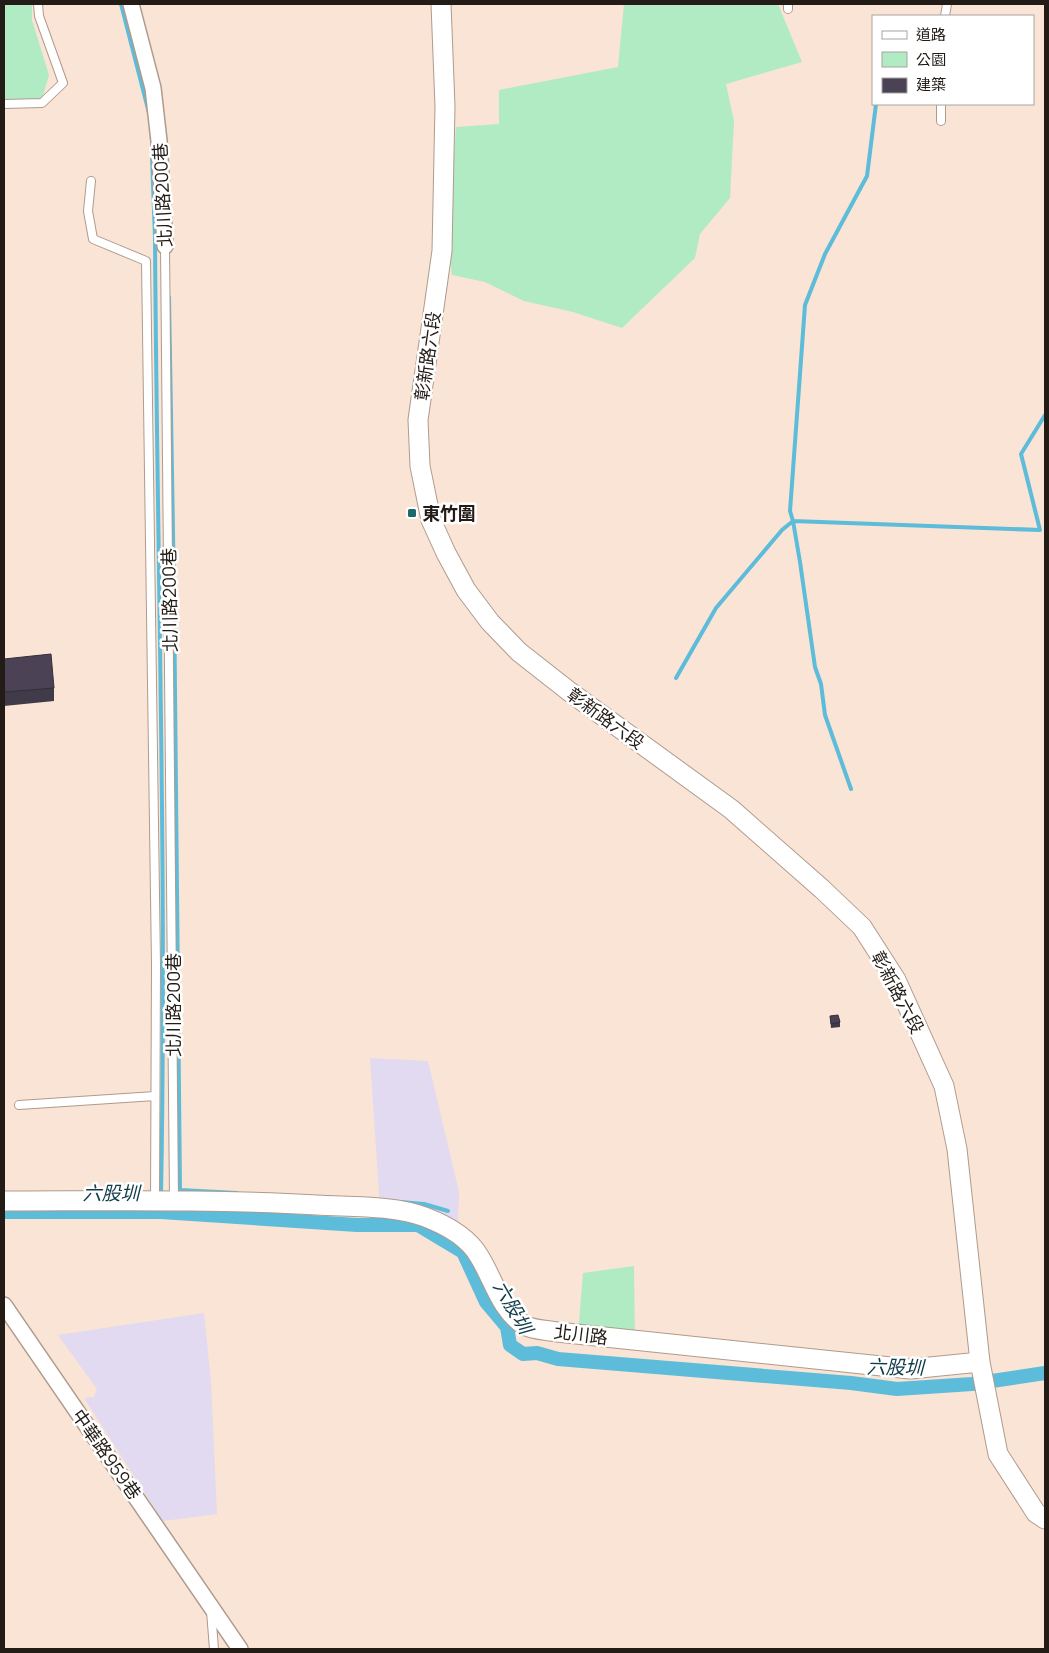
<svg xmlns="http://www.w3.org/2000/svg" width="1049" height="1653" font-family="Manrope,'Noto Sans TC',sans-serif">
<rect width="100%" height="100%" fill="#f9e4d5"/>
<!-- industrial -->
<path fill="#e1daf0" d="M 370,1058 L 428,1061 L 459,1192 L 458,1221 L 414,1208 L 380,1207 Z
M 204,1313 L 211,1382 L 217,1514 L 163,1521 L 84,1398 L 94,1397 L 97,1389 L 58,1335 Z"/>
<!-- green -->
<path fill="#b1ebc4" d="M 4,4 L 32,4 L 32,20 L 49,75 L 42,99 L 4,100 Z
M 624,4 L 778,4 L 802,62 L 726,84 L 734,121 L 730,198 L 700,234 L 695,258 L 622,328 L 573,312 L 524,301 L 485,282 L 452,275 L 448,241 L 456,127 L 499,124 L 499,90 L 618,67 Z
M 634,1266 L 635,1339 L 578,1335 L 583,1273 Z"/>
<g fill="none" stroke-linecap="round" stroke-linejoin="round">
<!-- stream -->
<path stroke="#5cbcd9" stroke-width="4" d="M 121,4 L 149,113
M 152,157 L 155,238 C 157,557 167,876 161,1195
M 169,297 L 174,591 L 180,1190 L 237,1193
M 676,678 L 716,608 L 782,530 L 793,521 L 1040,530 L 1021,454 L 1045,415
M 851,789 L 825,715 L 821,684 L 815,667 L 800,562 L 793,521 L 790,511 L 805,305 L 825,254 L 867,176 L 876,104
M 401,1202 L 424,1204 L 448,1211"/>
<!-- canal -->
<path stroke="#5cbcd9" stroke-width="14" d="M 4,1212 L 161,1212 L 357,1225 L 418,1225 L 463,1252 L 486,1302 L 507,1327 L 510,1345 L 523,1354 L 537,1353 L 558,1359 L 851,1383 L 897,1389 L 972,1384 L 1045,1373"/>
<!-- service casing -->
<g stroke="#af9b8e" stroke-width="10">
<path id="service" d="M 788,9 L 788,4
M 945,16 L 947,4
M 4,104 L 42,103 L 63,83 L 39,16 L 38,4
M 941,104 L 941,121
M 91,181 L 88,211 L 93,239 L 146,261 L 156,965 L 155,1201
M 165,246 L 174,1200
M 19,1105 L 155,1096
M 211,1611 L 214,1649"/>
</g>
<!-- minor casing -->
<g stroke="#af9b8e" stroke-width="18">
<path id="minor" d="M 131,4 L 153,88 L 159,141 L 165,246
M 4,1305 L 240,1649"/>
</g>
<!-- tertiary casing -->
<g stroke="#af9b8e" stroke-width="21">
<path id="tertiary" d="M 441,4 L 445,106 L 442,251 L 418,420 L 420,466 L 431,520 L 446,553 L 466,590 L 490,622 L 519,652 L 570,692 L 731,809 L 822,889 L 862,927 L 896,980 L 944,1086 L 957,1149 L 980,1362 L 998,1454 L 1036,1513 L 1045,1519
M 4,1201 C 108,1201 213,1199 317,1205 C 350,1207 394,1205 425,1217 C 446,1225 468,1237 479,1256 C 494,1280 500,1309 524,1325 C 532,1330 548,1330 557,1332 L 910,1369 L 980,1362"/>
</g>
<!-- service -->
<use href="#service" stroke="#fff" stroke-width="8"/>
<!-- minor -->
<use href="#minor" stroke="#fff" stroke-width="15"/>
<!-- tertiary -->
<use href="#tertiary" stroke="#fff" stroke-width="19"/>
</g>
<!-- wall -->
<path fill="#403a49" d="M 4,659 L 54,688 L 54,701 L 4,706 Z
M 830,1016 L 840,1022 L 840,1027 L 831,1028 Z"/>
<!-- building -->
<path fill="#4b4355" stroke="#342f3c" d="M 51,654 L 54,688 L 4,692 L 4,659 Z
M 838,1015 L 840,1022 L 831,1024 L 830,1016 Z"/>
<!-- markers -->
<rect fill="#1b696a" stroke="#fff" stroke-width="2" x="407" y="508" width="10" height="10" rx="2.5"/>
<g text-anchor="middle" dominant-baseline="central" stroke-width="5" stroke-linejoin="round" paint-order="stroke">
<!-- street labels -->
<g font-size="18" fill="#221b16" stroke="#fff">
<text transform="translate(162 195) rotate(-93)">北川路200巷</text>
<text transform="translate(427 356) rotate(-82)">彰新路六段</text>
<text transform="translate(169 600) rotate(-91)">北川路200巷</text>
<text transform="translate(606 718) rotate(36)">彰新路六段</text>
<text transform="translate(898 992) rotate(62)">彰新路六段</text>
<text transform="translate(173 1005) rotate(-90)">北川路200巷</text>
<text transform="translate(581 1334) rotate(7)">北川路</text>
<text transform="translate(107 1454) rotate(55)">中華路959巷</text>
</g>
<!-- poi labels -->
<g font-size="18" font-weight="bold" fill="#221b16" stroke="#fff" text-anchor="start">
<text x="422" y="513">東竹圍</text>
</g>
<!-- water labels -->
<g font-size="19" font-style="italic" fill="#0f3c48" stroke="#fff">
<text x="111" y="1193">六股圳</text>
<text transform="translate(513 1307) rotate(60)">六股圳</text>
<text transform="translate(895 1367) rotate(1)">六股圳</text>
</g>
</g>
<!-- border -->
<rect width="1049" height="1653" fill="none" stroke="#221b16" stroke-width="10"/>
<!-- legend -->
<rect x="872" y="15" width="162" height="90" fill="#ffffff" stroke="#a7a4a2"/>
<rect x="882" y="31" width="25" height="8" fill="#ffffff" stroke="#a7a4a2"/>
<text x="916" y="40" font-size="15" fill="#221b16">道路</text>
<rect x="882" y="52" width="25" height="15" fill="#b1ebc4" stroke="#a7a4a2"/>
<text x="916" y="65" font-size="15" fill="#221b16">公園</text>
<rect x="882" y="78" width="25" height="15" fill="#4b4355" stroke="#a7a4a2"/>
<text x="916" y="90" font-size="15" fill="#221b16">建築</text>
</svg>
